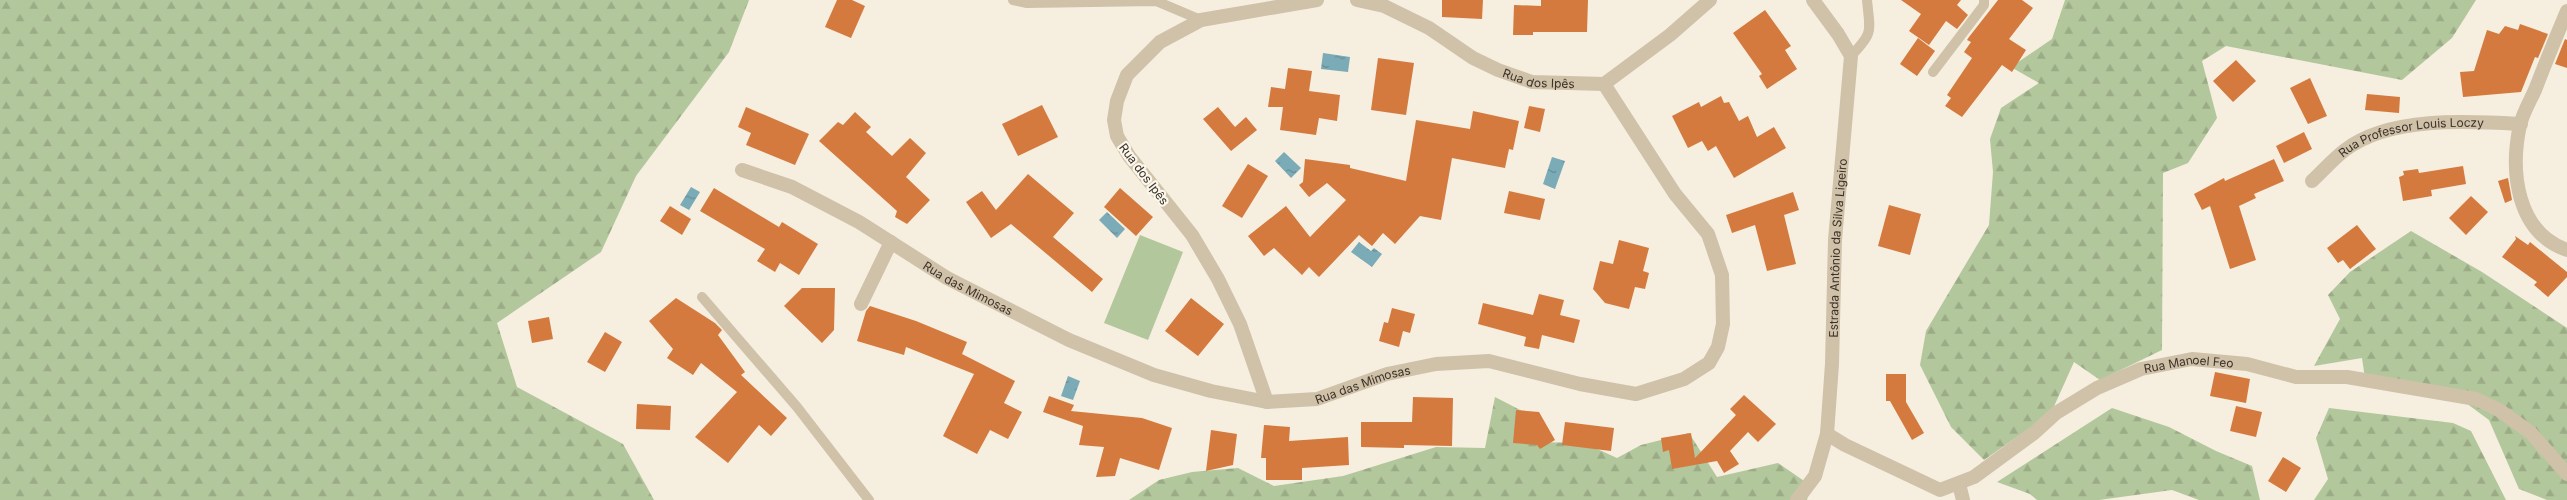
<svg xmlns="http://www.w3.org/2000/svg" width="2567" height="500" font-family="Inter,sans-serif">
<defs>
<pattern id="forest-firs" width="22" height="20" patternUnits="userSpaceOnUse" patternTransform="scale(1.25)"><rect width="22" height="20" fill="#b2c79c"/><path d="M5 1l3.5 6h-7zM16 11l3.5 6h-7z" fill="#9aab86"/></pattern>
<pattern id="water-ripples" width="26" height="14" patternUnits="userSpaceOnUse" patternTransform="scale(1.25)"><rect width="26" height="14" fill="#7aabb7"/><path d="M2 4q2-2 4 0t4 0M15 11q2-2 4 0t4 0" fill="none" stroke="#658c95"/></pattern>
</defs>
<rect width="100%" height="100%" fill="#f6eedf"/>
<!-- forest -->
<path fill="url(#forest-firs)" d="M 0,0 L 749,0 L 729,52 L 636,176 L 601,252 L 497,323 L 517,387 L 623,444 L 654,500 L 0,500 Z
M 2065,0 L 2476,0 L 2452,38 L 2402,80 L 2226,46 L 2202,61 L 2217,118 L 2188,163 L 2163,173 L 2162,350 L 2100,380 L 2074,362 L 2051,413 L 1984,460 L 1951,427 L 1920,365 L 1926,331 L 1989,225 L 1993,172 L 1990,139 L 2001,108 L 2039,83 L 2011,67 L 2052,39 Z
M 2411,231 L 2482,272 L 2567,328 L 2567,500 L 2547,500 L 2519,489 L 2489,420 L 2466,403 L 2366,385 L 2362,358 L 2314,366 L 2340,319 L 2328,295 L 2350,272 Z
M 1495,397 L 1528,414 L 1529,442 L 1584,443 L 1617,458 L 1641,445 L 1689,433 L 1717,477 L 1778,463 L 1810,485 L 1807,500 L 1129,500 L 1159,480 L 1192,472 L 1238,468 L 1274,486 L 1343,476 L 1436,447 L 1485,448 Z
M 2112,408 L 2169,427 L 2216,451 L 2252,466 L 2260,500 L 2199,500 L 2172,490 L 2099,500 L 2037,500 L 2030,494 L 1997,482 Z
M 2329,408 L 2453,423 L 2471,431 L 2506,500 L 2314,500 L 2328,479 L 2316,438 Z"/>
<!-- park -->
<path fill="#b2c79c" d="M 1140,235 L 1183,252 L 1148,340 L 1104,323 Z"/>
<!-- water -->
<path fill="url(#water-ripples)" d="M 1323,53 L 1350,57 L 1348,72 L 1321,69 Z
M 1284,152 L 1301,168 L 1291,178 L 1275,161 Z
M 1552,157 L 1565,161 L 1555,189 L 1543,184 Z
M 691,187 L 700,192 L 689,210 L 680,205 Z
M 1107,212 L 1125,229 L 1117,238 L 1099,220 Z
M 1359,242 L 1371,251 L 1374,248 L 1382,254 L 1372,267 L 1351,252 Z
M 1068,376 L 1080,381 L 1073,400 L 1061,396 Z"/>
<!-- building -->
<path fill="#d47a3f" d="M 837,0 L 852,0 L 865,6 L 851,38 L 825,27 Z
M 1442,0 L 1483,0 L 1482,19 L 1442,17 Z
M 1541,0 L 1588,0 L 1587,32 L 1533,32 L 1533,35 L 1513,35 L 1514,5 L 1541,6 Z
M 1901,0 L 1961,0 L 1957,5 L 1968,15 L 1957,29 L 1946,21 L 1929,45 L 1909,31 L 1921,14 Z
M 1998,0 L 2022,0 L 2033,8 L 2009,39 L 2026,50 L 2012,72 L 2002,65 L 1962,117 L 1945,106 L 1951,98 L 1947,95 L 1972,58 L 1964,52 L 1971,42 L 1967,40 L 1969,37 Z
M 1765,10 L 1791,46 L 1785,50 L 1797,69 L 1767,89 L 1759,76 L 1762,74 L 1733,33 Z
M 2520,24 L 2548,34 L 2538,58 L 2535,57 L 2521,92 L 2463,97 L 2460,72 L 2474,71 L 2487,30 L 2499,34 L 2505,26 L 2518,30 Z
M 1918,38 L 1935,51 L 1917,76 L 1900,64 Z
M 2565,39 L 2567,40 L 2567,68 L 2555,64 Z
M 1378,58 L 1414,63 L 1406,115 L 1371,110 Z
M 2236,60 L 2256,81 L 2233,102 L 2213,81 Z
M 1288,68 L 1312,71 L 1309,91 L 1340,95 L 1337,121 L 1319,118 L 1316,135 L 1280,130 L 1283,107 L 1268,107 L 1271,87 L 1285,89 Z
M 2310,78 L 2327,116 L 2308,124 L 2290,88 Z
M 2367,94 L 2400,97 L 2399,113 L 2365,110 Z
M 1721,96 L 1724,103 L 1729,102 L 1739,121 L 1748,116 L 1757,137 L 1774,127 L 1786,148 L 1734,178 L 1716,146 L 1708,151 L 1702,141 L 1688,148 L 1672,116 L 1699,102 L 1701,107 Z
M 1042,105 L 1058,137 L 1018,156 L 1002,124 Z
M 1529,106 L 1545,109 L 1540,132 L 1524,128 Z
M 746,107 L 809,134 L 795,165 L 746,145 L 751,133 L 738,127 Z
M 1218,107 L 1235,127 L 1246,117 L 1257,130 L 1231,151 L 1203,119 Z
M 1473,111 L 1519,121 L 1513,150 L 1509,149 L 1505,168 L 1452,158 L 1441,220 L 1420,216 L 1395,244 L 1383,233 L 1372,246 L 1359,235 L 1319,277 L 1309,267 L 1302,275 L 1274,248 L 1264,256 L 1248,236 L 1286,206 L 1310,237 L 1346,200 L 1327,183 L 1309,197 L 1299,185 L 1303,182 L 1305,159 L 1350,165 L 1350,168 L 1406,181 L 1416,120 L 1470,129 Z
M 855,112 L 871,127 L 866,132 L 892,156 L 910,138 L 926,153 L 906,177 L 930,200 L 907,224 L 895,217 L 897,211 L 819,141 L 838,122 L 843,125 Z
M 2304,132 L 2312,149 L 2284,163 L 2276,146 Z
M 2274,159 L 2284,181 L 2254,194 L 2256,198 L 2239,206 L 2256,260 L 2230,269 L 2210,206 L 2202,210 L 2194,194 L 2224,178 L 2225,181 Z
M 1248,164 L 1268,176 L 1242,218 L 1222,206 Z
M 2463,166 L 2466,184 L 2431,190 L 2432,196 L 2403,201 L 2399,177 L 2404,175 L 2403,171 L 2418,169 L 2419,173 Z
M 1028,174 L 1074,213 L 1053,237 L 1103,279 L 1092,292 L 1011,224 L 991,238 L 966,202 L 982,191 L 996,210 Z
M 2508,178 L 2512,200 L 2505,203 L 2498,181 Z
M 714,188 L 779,227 L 782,222 L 818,244 L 799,275 L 780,263 L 775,272 L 757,261 L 765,249 L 700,211 Z
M 1120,188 L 1153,217 L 1136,236 L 1104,207 Z
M 1509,191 L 1545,199 L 1540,220 L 1504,213 Z
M 1793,192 L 1799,210 L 1784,215 L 1796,264 L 1767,271 L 1755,225 L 1732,233 L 1726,215 Z
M 2471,196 L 2488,212 L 2466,235 L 2449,218 Z
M 1889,205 L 1921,214 L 1910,255 L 1878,246 Z
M 670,206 L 691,219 L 682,235 L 660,221 Z
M 2357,225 L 2376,249 L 2350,269 L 2343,260 L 2338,263 L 2327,248 Z
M 2515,236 L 2528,245 L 2530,242 L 2567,272 L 2567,277 L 2548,297 L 2534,285 L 2537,282 L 2502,257 L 2516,239 Z
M 1619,240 L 1649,248 L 1643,271 L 1649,273 L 1645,289 L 1635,287 L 1629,309 L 1605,303 L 1593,289 L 1600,261 L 1613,264 Z
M 802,288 L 835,288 L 834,330 L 822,343 L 784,306 Z
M 1539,294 L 1564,300 L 1560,315 L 1580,320 L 1574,343 L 1542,335 L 1539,349 L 1524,346 L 1526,337 L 1478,324 L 1483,303 L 1533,315 Z
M 676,298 L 715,323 L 722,330 L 718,335 L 745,372 L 741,375 L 787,418 L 771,436 L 759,425 L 728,463 L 695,437 L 737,392 L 701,363 L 693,375 L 667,358 L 673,349 L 649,321 Z
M 1191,298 L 1224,324 L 1198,356 L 1165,331 Z
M 870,306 L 916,321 L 967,342 L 962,354 L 1015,381 L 1004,403 L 1022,412 L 1008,439 L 990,430 L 977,454 L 943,436 L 974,374 L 906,347 L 904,355 L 857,341 L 866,311 Z
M 1392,308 L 1415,314 L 1410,333 L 1403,331 L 1399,347 L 1379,341 L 1384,322 L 1388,323 Z
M 549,317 L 553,339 L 532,343 L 528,321 Z
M 605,332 L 622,342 L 605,372 L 587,362 Z
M 2215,372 L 2250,379 L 2246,403 L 2210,396 Z
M 1886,374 L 1906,374 L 1906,402 L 1924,433 L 1912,440 L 1890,401 L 1886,401 Z
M 1744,395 L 1776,424 L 1758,442 L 1748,432 L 1730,451 L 1739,464 L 1724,473 L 1717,461 L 1672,469 L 1669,450 L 1663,452 L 1661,438 L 1691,433 L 1695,458 L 1736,415 L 1730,409 Z
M 1049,396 L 1074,405 L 1071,411 L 1142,418 L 1172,428 L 1159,470 L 1120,458 L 1115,476 L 1096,477 L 1104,447 L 1079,445 L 1083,426 L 1043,412 Z
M 1413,397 L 1453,398 L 1452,446 L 1404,445 L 1404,448 L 1361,447 L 1361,422 L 1412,422 Z
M 637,404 L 671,406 L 670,430 L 636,429 Z
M 2236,406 L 2262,412 L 2256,437 L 2230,431 Z
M 1516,410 L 1539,412 L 1555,440 L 1540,449 L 1537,445 L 1513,443 Z
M 1565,422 L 1614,428 L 1611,451 L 1562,445 Z
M 1264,425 L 1290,427 L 1289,441 L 1348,437 L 1349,465 L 1302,468 L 1302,480 L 1266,480 L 1266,458 L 1261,458 Z
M 1211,430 L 1237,434 L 1233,465 L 1206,471 Z
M 2283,457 L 2301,468 L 2286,492 L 2268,481 Z"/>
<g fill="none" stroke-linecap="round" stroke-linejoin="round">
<!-- service -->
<path stroke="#d0c1a9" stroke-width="10" d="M 1013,0 L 1027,3 L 1156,1 L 1201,20
M 1851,56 C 1874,32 1870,32 1867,0
M 1933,72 L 1984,5 L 1984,0
M 702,297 L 797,407 L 869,500"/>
<!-- minor -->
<g stroke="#d0c1a9" stroke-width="14">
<path id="s1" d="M 1357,0 L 1384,6 L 1429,28 L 1473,58 L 1498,70 L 1532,82 L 1604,84 L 1670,35 L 1710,0"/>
<path d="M 2567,11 C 2556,37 2545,64 2535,90 C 2530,101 2523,113 2520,125 C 2510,171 2516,232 2567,250"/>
<path id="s2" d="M 742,170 L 792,187 L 859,222 L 947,278 L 1069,340 L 1154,375 L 1211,391 L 1267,402 L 1317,399 L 1387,374 L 1436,364 L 1489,361 L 1580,384 L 1636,394 L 1684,379 L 1709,363 L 1718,347 L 1723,324 L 1722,275 L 1708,234 L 1675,194 L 1604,84"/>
<path id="s3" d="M 2312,181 C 2323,171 2333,159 2345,150 C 2389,116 2469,121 2521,124"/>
<path d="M 861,304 L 891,242"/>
<path d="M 1267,402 L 1240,324 L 1218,279 L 1192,235 L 1129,156 L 1117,136 L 1114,120 L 1117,101 L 1127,75 L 1160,42 L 1201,20 L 1317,0"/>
<path id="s4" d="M 1827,434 L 1845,445 L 1940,490 L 1974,477 L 2034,433 L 2056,413 L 2097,388 L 2141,369 L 2192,359 L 2247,364 L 2296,377 L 2347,377 L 2476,399 L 2499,410 L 2531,433 L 2567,474"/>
<path d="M 1959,484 L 1963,500"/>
</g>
<!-- tertiary -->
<path stroke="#d0c1a9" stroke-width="14" id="s5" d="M 1797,500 L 1815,476 L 1827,434 L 1832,364 L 1835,240 L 1851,56 L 1838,34 L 1813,0"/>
</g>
<g text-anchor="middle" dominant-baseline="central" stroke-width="4.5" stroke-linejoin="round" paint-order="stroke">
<!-- street labels -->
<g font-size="12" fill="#3c3229" stroke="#fcf7ec">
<text stroke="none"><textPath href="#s1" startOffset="201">Rua dos Ipês</textPath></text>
<text stroke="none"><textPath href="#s3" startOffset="114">Rua Professor Louis Loczy</textPath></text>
<text transform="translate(1144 174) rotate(53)">Rua dos Ipês</text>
<text stroke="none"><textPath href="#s5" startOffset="260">Estrada Antônio da Silva Ligeiro</textPath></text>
<text stroke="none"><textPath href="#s2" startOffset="256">Rua das Mimosas</textPath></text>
<text stroke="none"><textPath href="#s4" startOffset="411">Rua Manoel Feo</textPath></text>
<text stroke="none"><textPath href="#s2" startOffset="676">Rua das Mimosas</textPath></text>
</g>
</g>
</svg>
